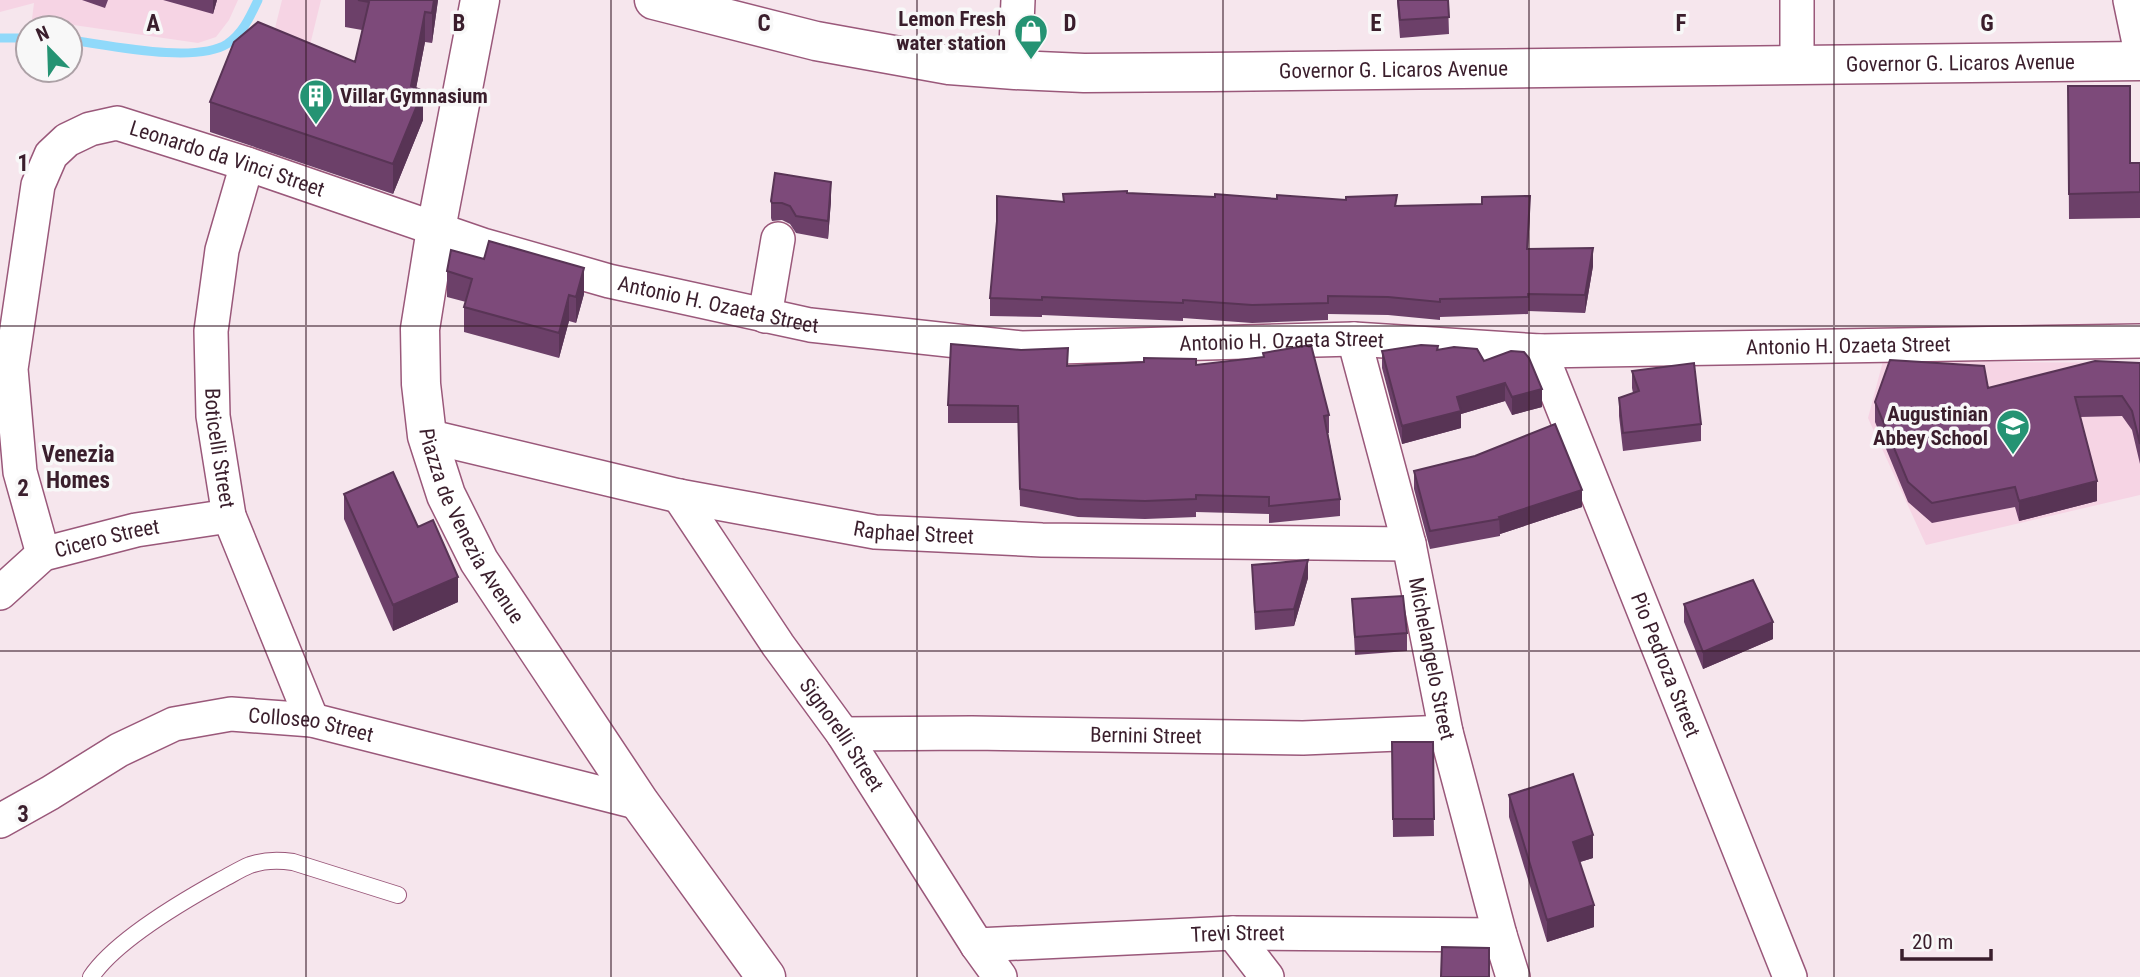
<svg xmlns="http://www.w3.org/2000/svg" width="2140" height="977" font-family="'Roboto Condensed',sans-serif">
<rect width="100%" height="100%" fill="#f6e6ed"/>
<!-- built -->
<path fill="#f6d4e4" d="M 0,0 L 238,0 L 229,20 L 216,37 L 198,43 L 32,19 L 34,3 L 0,12 Z
M 282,0 L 321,0 L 310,45 L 273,36 Z
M 1883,361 L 2140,363 L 2140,495 L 1926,545 L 1868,418 Z"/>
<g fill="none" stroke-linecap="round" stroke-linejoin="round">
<!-- stream -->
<path stroke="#90d9fa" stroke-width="9" d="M 0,38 L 28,38
M 70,40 C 108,45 195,64 227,44 C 243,33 250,17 258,0"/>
<!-- service casing -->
<g stroke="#9a587a" stroke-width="18">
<path id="service" d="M 91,977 C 115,941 183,901 221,880 C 231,875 240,869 250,865 C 264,860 280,860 293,862 L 398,895"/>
</g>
<!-- minor casing -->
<g stroke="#9a587a" stroke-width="36">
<g id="minor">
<path d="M 2130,0 L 2140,48"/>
<path d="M 1797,66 L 1797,0"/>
<path d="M 1015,70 L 1018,0"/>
<path id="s1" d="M 247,164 L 222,250 L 211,331 L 213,416 L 229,516 L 312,720"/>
<path d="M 765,316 L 778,239"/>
<path id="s2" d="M 1354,339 L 1409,544 L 1446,732 L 1500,935 L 1513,977"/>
<path id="s3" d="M 1540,351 L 1790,977"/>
<path id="s4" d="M 427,436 L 679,496 L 875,532 L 1042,540 L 1409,544"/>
<path id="s5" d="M 679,496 L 778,645 L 843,734 L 977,945 L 1000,977"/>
<path id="s6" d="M 43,554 L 20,472 L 11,369 L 38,185 L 51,155 L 67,140 L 90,129 L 117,123 L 247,164 L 483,245 L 609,281 L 810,325 L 1021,348 L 1354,339 L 1540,351 L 2140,341"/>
<path id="s7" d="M 0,593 L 43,554 L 136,530 L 229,516"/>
<path id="s8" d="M 843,734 L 972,733 L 1303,738 L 1446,732"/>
<path id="s9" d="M 0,821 L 50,793 L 119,750 L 174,724 L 231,714 L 312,720 L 640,803"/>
<path d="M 1233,933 L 1267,977"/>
<path id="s10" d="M 977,945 L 1233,933 L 1500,935"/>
</g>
</g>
<!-- tertiary casing -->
<g stroke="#9a587a" stroke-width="41">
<g id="tertiary">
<path id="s11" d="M 480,0 L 436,229 L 420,329 L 421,384 L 427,436 L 446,495 L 479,561 L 640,803 L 766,977"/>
<path id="s12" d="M 654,0 L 816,41 L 949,65 L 1015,70 L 1084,73 L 1211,72 L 2140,61"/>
</g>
</g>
<!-- service -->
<use href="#service" stroke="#fff" stroke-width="16"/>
<!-- minor -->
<use href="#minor" stroke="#fff" stroke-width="33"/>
<!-- tertiary -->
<use href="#tertiary" stroke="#fff" stroke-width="38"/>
</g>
<!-- wall -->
<path fill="#6c4069" d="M 82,0 L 108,0 L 105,8 Z
M 163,0 L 217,0 L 213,14 Z
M 345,0 L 438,0 L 432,43 L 425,42 L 416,88 L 423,120 L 393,194 L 210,132 L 210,102 L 355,62 L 362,30 L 345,27 Z
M 1397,0 L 1448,0 L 1449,34 L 1400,38 Z
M 2068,86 L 2130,163 L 2140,163 L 2140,218 L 2069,219 Z
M 1127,193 L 1277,199 L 1530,214 L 1528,249 L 1593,266 L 1585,313 L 1528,311 L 1528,314 L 1440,317 L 1440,320 L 1388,315 L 1328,314 L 1328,320 L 1252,323 L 1183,318 L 1183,321 L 1042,315 L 1042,317 L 990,316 L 990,298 L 997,223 L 1063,202 Z
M 831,200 L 828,239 L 796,233 L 790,224 L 782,220 L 772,221 L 771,218 L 771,201 Z
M 447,271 L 584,294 L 576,323 L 569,321 L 559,358 L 464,332 L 464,307 L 466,302 L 447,297 Z
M 1438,350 L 1484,361 L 1542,407 L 1512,415 L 1505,401 L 1461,414 L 1461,428 L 1402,444 L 1382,368 L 1382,351 Z
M 2140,363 L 2140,464 L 2132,430 L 2122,416 L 2080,417 L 2097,501 L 2019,521 L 2015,507 L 1932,523 L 1908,502 L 1875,422 L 1875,402 L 1988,388 Z
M 1196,365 L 1329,415 L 1329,433 L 1328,433 L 1340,499 L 1340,516 L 1269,523 L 1269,514 L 1196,512 L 1196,517 L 1145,519 L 1078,517 L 1020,506 L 1018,423 L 948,423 L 948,405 L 1068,366 Z
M 1632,371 L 1701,424 L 1701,441 L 1623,451 L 1619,416 L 1619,398 L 1633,393 L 1632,388 Z
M 1414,471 L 1582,507 L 1500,534 L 1500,536 L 1430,549 L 1414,489 Z
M 344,494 L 458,602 L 393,631 L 344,519 Z
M 1252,565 L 1308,578 L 1294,626 L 1255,630 Z
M 1352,599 L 1407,633 L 1407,651 L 1355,655 Z
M 1684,604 L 1773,639 L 1703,669 L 1684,622 Z
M 1392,742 L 1433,742 L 1434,836 L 1393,837 Z
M 1509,795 L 1593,858 L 1580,862 L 1594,927 L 1547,942 L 1509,817 Z"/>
<!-- shaded-wall -->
<path fill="#583455" d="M 213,0 L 217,0 L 213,14 Z
M 434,0 L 438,0 L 432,43 L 432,13 Z
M 425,12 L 425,42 L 411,115 L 411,86 Z
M 423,91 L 423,120 L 393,194 L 393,164 Z
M 831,182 L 831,200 L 828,239 L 828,221 Z
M 1593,248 L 1593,266 L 1585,313 L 1585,295 Z
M 584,268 L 584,294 L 576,323 L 576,297 Z
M 569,295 L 569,321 L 559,358 L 559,333 Z
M 1505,383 L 1505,401 L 1461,414 L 1461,428 L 1402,444 L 1402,426 L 1457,397 Z
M 1542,389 L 1542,407 L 1512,415 L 1512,397 Z
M 2097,481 L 2097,501 L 2019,521 L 2019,501 Z
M 1582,490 L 1582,507 L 1500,534 L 1499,517 Z
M 1308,560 L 1308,578 L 1294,626 L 1294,609 Z
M 458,577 L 458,602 L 393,631 L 393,605 Z
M 1773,622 L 1773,639 L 1703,669 L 1703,652 Z
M 1593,835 L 1593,858 L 1573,864 L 1573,842 Z
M 1594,905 L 1594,927 L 1547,942 L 1547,920 Z"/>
<!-- building -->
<path fill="#7d4a7a" stroke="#583455" stroke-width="2" d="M 358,0 L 434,0 L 432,13 L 425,12 L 411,86 L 423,91 L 393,164 L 210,102 L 234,42 L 258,22 L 355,62 L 369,2 Z
M 1398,0 L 1448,0 L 1449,17 L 1400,20 Z
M 2068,86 L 2130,86 L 2130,163 L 2140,163 L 2140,192 L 2069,194 Z
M 775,173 L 831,182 L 828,221 L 796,216 L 790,206 L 782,203 L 772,203 L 771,201 Z
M 1127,191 L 1127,193 L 1215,197 L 1215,194 L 1277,199 L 1277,195 L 1346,200 L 1346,197 L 1397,195 L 1395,206 L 1482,204 L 1482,197 L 1530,196 L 1527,249 L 1593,248 L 1585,295 L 1528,294 L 1528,297 L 1440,299 L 1440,302 L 1388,297 L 1328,296 L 1328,303 L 1252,305 L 1183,300 L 1183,303 L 1042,297 L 1042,300 L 990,298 L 997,221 L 997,196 L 1064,202 L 1063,194 Z
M 489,241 L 584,268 L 576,297 L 569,295 L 559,333 L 464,307 L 472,279 L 447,271 L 451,250 L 484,259 Z
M 951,344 L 1021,350 L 1068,348 L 1067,366 L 1144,362 L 1144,358 L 1196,359 L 1196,365 L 1264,357 L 1263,353 L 1311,345 L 1329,415 L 1324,416 L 1340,499 L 1269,506 L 1269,497 L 1196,495 L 1196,499 L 1145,501 L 1078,499 L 1020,489 L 1018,406 L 948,405 Z
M 1421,345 L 1438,346 L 1437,350 L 1454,347 L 1477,349 L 1484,361 L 1511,351 L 1524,352 L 1529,358 L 1542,389 L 1512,397 L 1505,383 L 1457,397 L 1461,411 L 1402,426 L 1382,351 Z
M 1890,360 L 1984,366 L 1988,388 L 2095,361 L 2140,363 L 2140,444 L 2132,411 L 2122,396 L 2075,397 L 2097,481 L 2019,501 L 2015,487 L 1932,503 L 1908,482 L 1875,402 Z
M 1694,363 L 1701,424 L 1623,433 L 1619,398 L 1639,391 L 1632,371 Z
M 1555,424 L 1582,490 L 1499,517 L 1500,519 L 1430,531 L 1414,471 L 1475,456 Z
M 393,472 L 418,527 L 433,520 L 458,577 L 393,605 L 344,494 Z
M 1308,560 L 1294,609 L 1255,612 L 1252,565 Z
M 1753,580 L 1773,622 L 1703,652 L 1684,604 Z
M 1403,596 L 1407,633 L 1355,637 L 1352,599 Z
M 1392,742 L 1433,742 L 1434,819 L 1393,819 Z
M 1573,774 L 1593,835 L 1573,842 L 1594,905 L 1547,920 L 1509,795 Z
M 1442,947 L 1489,948 L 1489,977 L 1441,977 Z"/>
<!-- grid -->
<path fill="none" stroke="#3a1e2c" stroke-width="2" stroke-opacity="0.55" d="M 306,0 L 306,977M 611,0 L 611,977M 917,0 L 917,977M 1223,0 L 1223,977M 1529,0 L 1529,977M 1834,0 L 1834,977M 0,326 L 2140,326M 0,651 L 2140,651"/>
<!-- icons -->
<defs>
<g id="shop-pin" transform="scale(1.75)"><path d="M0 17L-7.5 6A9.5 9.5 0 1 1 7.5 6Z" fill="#259373" stroke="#f8f8f8"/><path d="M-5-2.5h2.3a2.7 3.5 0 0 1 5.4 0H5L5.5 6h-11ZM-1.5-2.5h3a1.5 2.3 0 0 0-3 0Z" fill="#fff"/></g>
<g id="building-pin" transform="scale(1.75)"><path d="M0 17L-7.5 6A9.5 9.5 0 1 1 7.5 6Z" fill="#259373" stroke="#f8f8f8"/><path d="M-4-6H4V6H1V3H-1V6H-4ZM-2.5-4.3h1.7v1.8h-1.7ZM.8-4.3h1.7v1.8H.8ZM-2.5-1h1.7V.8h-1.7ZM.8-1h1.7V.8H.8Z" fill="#fff"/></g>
<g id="school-pin" transform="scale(1.75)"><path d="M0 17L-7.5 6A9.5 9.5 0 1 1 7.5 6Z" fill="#259373" stroke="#f8f8f8"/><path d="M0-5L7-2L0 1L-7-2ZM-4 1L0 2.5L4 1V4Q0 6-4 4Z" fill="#fff"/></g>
</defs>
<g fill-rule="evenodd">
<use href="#shop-pin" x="1031" y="31"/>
<use href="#building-pin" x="316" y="96"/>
<use href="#school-pin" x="2013" y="426"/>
</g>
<g text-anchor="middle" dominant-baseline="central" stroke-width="7" stroke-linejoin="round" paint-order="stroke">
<!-- poi labels -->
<g font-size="21" font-weight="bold" fill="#3a1e2c" stroke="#f8f8f8" text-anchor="end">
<text x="1006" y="19">Lemon Fresh<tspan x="1006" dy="24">water station</tspan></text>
<text x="340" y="96" text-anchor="start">Villar Gymnasium</text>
<text x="1988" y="414">Augustinian<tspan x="1988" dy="24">Abbey School</tspan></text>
</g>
<!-- street labels -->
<g font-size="21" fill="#3a1e2c" stroke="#f8f8f8">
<text stroke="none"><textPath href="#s12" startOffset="1314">Governor G. Licaros Avenue</textPath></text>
<text stroke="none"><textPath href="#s12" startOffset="747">Governor G. Licaros Avenue</textPath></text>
<text stroke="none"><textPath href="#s6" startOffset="598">Leonardo da Vinci Street</textPath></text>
<text stroke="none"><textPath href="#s6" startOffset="1111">Antonio H. Ozaeta Street</textPath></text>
<text stroke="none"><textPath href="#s6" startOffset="1678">Antonio H. Ozaeta Street</textPath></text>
<text stroke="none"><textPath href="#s6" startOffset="2245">Antonio H. Ozaeta Street</textPath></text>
<text stroke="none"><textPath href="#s1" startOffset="289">Boticelli Street</textPath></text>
<text stroke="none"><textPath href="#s11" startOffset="542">Piazza de Venezia Avenue</textPath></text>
<text stroke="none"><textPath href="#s4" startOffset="497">Raphael Street</textPath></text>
<text stroke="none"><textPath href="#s7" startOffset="124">Cicero Street</textPath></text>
<text stroke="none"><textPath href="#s2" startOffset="329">Michelangelo Street</textPath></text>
<text stroke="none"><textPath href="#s3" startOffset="338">Pio Pedroza Street</textPath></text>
<text stroke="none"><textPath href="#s9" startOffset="338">Colloseo Street</textPath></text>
<text stroke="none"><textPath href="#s5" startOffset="289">Signorelli Street</textPath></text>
<text stroke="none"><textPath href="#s8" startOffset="303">Bernini Street</textPath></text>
<text stroke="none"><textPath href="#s10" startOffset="261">Trevi Street</textPath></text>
</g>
<!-- neighbourhood labels -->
<g font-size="23" font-weight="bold" fill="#3a1e2c" stroke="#f8f8f8">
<text x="78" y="454">Venezia<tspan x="78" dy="26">Homes</tspan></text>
</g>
</g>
<g font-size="23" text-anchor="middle" font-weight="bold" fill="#3a1e2c" stroke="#f8f8f8" stroke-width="7" stroke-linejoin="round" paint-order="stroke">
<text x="153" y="31">A</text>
<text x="459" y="31">B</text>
<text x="764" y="31">C</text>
<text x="1070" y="31">D</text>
<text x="1376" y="31">E</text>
<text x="1681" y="31">F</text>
<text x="1987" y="31">G</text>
<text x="23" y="171">1</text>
<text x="23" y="496">2</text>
<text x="23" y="822">3</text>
</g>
<!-- north arrow -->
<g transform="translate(49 49) rotate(337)"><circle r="33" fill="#f8f8f8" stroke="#aca1a6" stroke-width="2"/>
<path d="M0-5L12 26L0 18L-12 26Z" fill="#259373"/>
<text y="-10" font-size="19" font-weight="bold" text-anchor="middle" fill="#3a1e2c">N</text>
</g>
<!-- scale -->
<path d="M1902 949v10h89v-10" fill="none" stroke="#3a1e2c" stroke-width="3.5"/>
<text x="1912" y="949" font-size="21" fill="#3a1e2c" stroke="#f8f8f8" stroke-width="5" paint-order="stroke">20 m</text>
</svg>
